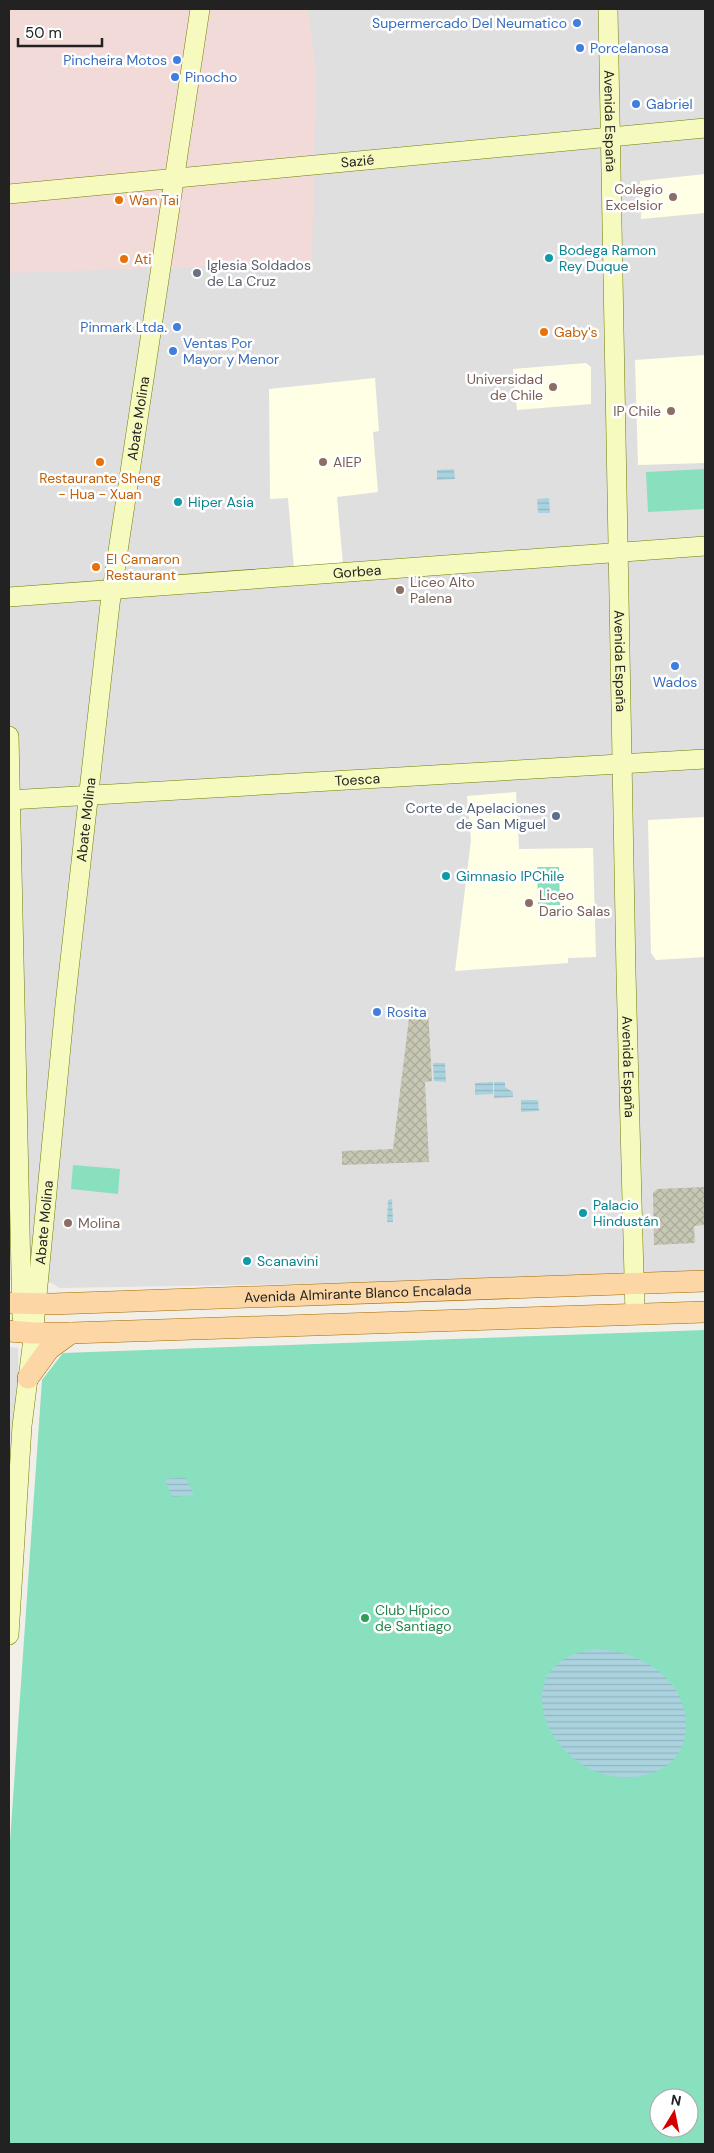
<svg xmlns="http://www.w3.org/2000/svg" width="714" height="2153" font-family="'DM Sans',sans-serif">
<defs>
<pattern id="construction-cross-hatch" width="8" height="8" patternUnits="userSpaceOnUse" patternTransform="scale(1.25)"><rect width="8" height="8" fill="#c7c7b4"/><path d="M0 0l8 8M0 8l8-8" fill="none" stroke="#abab9a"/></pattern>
<pattern id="water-rules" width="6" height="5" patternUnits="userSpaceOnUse" patternTransform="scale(1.25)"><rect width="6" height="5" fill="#aad3df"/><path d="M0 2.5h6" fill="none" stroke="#92b5bf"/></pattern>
</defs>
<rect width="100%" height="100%" fill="#f2efe9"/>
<!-- residential -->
<path fill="#e0dfdf" d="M 9,9 L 705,9 L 705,1276 L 615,1279 L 59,1288 L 52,1283 L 9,1280 Z
M 9,1347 L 18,1348 L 19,1393 L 9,1547 Z"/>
<!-- commercial -->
<path fill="#f2dad9" d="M 9,9 L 308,9 L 316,73 L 312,263 L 9,273 Z"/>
<!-- education -->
<path fill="#ffffe5" d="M 705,174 L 705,213 L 641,219 L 640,181 Z
M 705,355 L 705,463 L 638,465 L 635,360 Z
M 586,363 L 591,367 L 591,404 L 517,410 L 513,369 Z
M 375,378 L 379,431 L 373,432 L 378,492 L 337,497 L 343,565 L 294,569 L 288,498 L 270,499 L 269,389 Z
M 516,792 L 519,849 L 593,848 L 596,957 L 568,958 L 568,963 L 455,971 L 471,840 L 467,796 Z
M 705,817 L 705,957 L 656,960 L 651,953 L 648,820 Z"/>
<!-- construction -->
<path fill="url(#construction-cross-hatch)" d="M 428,1009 L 432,1081 L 425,1082 L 429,1162 L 342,1165 L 342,1151 L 393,1149 L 410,1010 Z
M 705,1187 L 705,1225 L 694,1226 L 695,1243 L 654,1245 L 653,1193 L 657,1189 Z"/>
<!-- pitch -->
<path fill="#88e0be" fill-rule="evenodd" d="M 705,469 L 705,509 L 648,512 L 646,472 Z
M 537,867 L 559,867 L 560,905 L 538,905 Z
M 73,1165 L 120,1169 L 118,1194 L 71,1189 Z
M 705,1330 L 705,2144 L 9,2144 L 9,1856 L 42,1380 L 63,1353 ZM 659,2098 L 689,2098 L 689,2128 L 659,2128 Z"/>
<!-- water -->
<path fill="url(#water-rules)" d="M 454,469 L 455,479 L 437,480 L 437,470 Z
M 549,498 L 550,513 L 538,513 L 537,499 Z
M 433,1063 L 445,1063 L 446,1082 L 434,1081 Z
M 493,1082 L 493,1094 L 475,1095 L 475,1083 Z
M 494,1082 L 505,1082 L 505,1087 L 513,1092 L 513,1097 L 494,1098 Z
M 521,1100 L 538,1100 L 539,1111 L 521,1112 Z
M 392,1199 L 393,1222 L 387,1222 L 388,1200 Z
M 185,1477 L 194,1495 L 173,1497 L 164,1479 Z
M 597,1649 C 622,1651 644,1658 663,1675 C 694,1702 697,1758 652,1773 C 561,1804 487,1662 597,1649 Z"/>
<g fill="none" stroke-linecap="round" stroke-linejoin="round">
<!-- secondary casing -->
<g stroke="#707d05" stroke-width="20">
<g id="secondary">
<path id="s1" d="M 608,9 L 626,973 L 635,1314"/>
<path id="s2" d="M 9,194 L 705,128"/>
<path id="s3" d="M 9,597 L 705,546"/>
<path d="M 9,736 L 22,1317"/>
<path id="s4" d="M 9,800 L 705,759"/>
<path id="s5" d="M 9,1635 L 22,1426 L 32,1347 L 65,1005 L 110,604 L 200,9"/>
</g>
</g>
<!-- primary casing -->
<g stroke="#a06b00" stroke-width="22">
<g id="primary">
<path id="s6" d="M 9,1303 L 52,1304 L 705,1281"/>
<path d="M 9,1331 L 33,1333 L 71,1333 L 705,1312"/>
<path d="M 28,1378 L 49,1349 L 71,1333"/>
</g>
</g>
<!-- secondary -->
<use href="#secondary" stroke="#f7fabf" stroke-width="19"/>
<!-- primary -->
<use href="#primary" stroke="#fcd6a4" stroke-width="21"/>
</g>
<!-- markers -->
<g fill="#3f7fe0" stroke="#fff" stroke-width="2">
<circle cx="577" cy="23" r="5"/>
<circle cx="580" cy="48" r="5"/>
<circle cx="177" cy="60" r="5"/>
<circle cx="175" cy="77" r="5"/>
<circle cx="636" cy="104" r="5"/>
<circle cx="177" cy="327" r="5"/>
<circle cx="173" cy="351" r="5"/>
<circle cx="675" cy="666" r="5"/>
<circle cx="377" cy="1012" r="5"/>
</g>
<g fill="#8d6e63" stroke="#fff" stroke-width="2">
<circle cx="673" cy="197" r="5"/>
<circle cx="553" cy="387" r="5"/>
<circle cx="671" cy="411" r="5"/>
<circle cx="323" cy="462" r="5"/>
<circle cx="400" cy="590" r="5"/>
<circle cx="529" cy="903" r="5"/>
<circle cx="68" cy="1223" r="5"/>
</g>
<g fill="#e8710a" stroke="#fff" stroke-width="2">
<circle cx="119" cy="200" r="5"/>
<circle cx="124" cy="259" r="5"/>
<circle cx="544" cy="332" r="5"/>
<circle cx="100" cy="462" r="5"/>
<circle cx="96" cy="567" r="5"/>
</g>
<g fill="#0f9aa8" stroke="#fff" stroke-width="2">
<circle cx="549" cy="258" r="5"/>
<circle cx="178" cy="502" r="5"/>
<circle cx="446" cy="876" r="5"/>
<circle cx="583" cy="1213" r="5"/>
<circle cx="247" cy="1261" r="5"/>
</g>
<circle fill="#6b7280" stroke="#fff" stroke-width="2" cx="197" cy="273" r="5"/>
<circle fill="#5c6f8a" stroke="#fff" stroke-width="2" cx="556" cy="816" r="5"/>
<circle fill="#2e9e5b" stroke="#fff" stroke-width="2" cx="365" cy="1618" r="5"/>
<g text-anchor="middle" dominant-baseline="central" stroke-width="5" stroke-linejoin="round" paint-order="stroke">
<!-- shop labels -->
<g font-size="14" fill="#366cbe" stroke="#fff" text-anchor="start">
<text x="567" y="23" text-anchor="end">Supermercado Del Neumatico</text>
<text x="590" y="48">Porcelanosa</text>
<text x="167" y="60" text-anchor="end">Pincheira Motos</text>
<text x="185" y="77">Pinocho</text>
<text x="646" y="104">Gabriel</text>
<text x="167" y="327" text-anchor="end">Pinmark Ltda.</text>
<text x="183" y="343">Ventas Por<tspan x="183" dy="16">Mayor y Menor</tspan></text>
<text x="675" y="682" text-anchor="middle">Wados</text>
<text x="387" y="1012">Rosita</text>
</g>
<!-- street labels -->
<g font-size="14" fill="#222" stroke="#fff">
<text stroke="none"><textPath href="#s1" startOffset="112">Avenida España</textPath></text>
<text stroke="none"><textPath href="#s2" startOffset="350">Sazié</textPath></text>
<text stroke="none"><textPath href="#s5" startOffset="1224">Abate Molina</textPath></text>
<text stroke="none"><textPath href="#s3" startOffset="349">Gorbea</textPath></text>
<text stroke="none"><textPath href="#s1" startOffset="652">Avenida España</textPath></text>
<text stroke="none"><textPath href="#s4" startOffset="349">Toesca</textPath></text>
<text stroke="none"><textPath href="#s5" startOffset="819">Abate Molina</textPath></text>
<text stroke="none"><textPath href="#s1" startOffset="1058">Avenida España</textPath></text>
<text stroke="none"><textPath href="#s5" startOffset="414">Abate Molina</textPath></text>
<text stroke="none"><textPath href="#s6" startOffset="349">Avenida Almirante Blanco Encalada</textPath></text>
</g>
<!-- education labels -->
<g font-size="14" fill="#785e54" stroke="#fff" text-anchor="start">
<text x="663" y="189" text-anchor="end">Colegio<tspan x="663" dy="16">Excelsior</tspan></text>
<text x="543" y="379" text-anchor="end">Universidad<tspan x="543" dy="16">de Chile</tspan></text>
<text x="661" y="411" text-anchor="end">IP Chile</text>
<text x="333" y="462">AIEP</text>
<text x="410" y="582">Liceo Alto<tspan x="410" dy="16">Palena</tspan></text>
<text x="539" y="895">Liceo<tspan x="539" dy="16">Dario Salas</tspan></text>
<text x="78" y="1223">Molina</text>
</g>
<!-- food labels -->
<g font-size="14" fill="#c56008" stroke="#fff" text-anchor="start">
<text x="129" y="200">Wan Tai</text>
<text x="134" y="259">Ati</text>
<text x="554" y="332">Gaby's</text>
<text x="100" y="478" text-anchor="middle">Restaurante Sheng<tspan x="100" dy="16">- Hua - Xuan</tspan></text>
<text x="106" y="559">El Camaron<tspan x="106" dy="16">Restaurant</tspan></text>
</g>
<!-- culture labels -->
<g font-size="14" fill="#0d838f" stroke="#fff" text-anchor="start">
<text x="559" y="250">Bodega Ramon<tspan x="559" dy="16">Rey Duque</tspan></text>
<text x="188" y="502">Hiper Asia</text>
<text x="456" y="876">Gimnasio IPChile</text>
<text x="593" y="1205">Palacio<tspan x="593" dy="16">Hindustán</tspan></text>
<text x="257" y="1261">Scanavini</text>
</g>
<!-- worship labels -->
<g font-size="14" fill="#5b616d" stroke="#fff" text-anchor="start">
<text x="207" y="265">Iglesia Soldados<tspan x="207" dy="16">de La Cruz</tspan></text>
</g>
<!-- service labels -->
<g font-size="14" fill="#4e5e75" stroke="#fff" text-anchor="end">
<text x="546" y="808">Corte de Apelaciones<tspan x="546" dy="16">de San Miguel</tspan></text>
</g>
<!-- leisure labels -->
<g font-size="14" fill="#27864d" stroke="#fff" text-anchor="start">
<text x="375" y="1610">Club Hípico<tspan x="375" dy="16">de Santiago</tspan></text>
</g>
</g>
<!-- border -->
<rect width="714" height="2153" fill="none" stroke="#222222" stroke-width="20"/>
<!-- north arrow -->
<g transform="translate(674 2113) rotate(10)"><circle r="24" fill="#ffffff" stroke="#a7a7a7"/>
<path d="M0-4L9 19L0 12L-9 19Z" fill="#d40000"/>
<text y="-8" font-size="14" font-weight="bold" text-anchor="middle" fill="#222222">N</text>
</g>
<!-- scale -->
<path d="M18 38v8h84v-8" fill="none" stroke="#222222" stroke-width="2.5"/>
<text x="25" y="38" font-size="15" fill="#222222" stroke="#ffffff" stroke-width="4" paint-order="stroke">50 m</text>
</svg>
